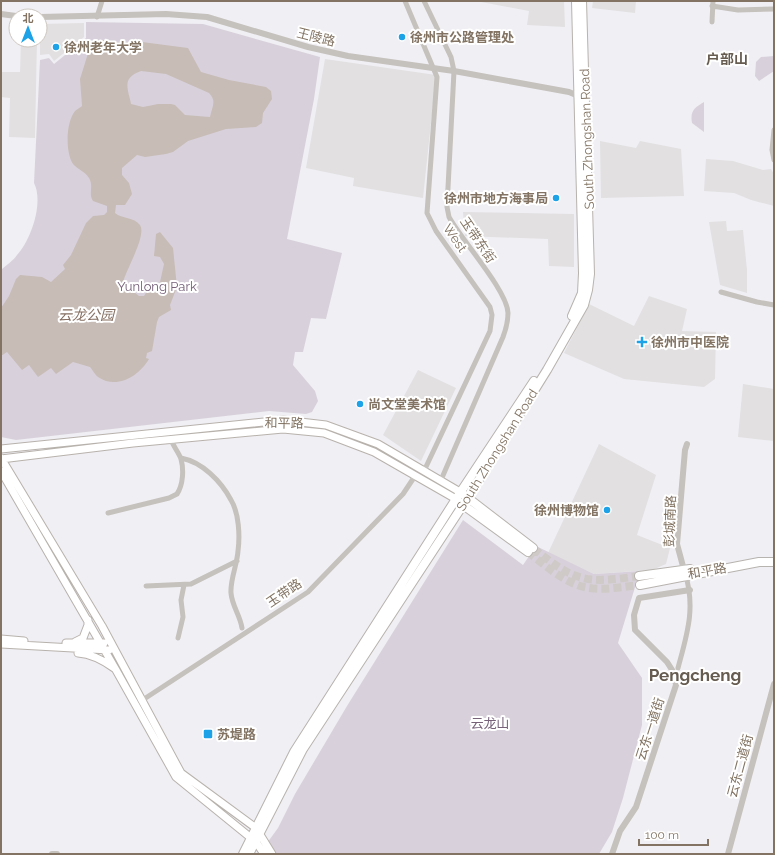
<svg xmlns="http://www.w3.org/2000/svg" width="775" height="855" font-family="Raleway,'Noto Sans SC',sans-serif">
<rect width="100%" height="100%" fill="#f0eff4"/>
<!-- built -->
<path fill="#e2e0e1" d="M 476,1 L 564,1 L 565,27 L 527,25 L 529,11 Z
M 593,1 L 636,1 L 635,13 L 592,8 Z
M 84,23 L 84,37 L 54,61 L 49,54 L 40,55 L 40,24 Z
M 21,40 L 37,40 L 35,138 L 9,137 L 10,98 L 1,97 L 1,72 L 20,72 Z
M 325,59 L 436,75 L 423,198 L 353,186 L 354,178 L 306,168 Z
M 600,141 L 636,148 L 640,141 L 681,149 L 684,196 L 601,198 Z
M 706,159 L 733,161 L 763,170 L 771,169 L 774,174 L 774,206 L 751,200 L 734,193 L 704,191 Z
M 463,212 L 574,214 L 574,267 L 549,266 L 548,239 L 465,236 Z
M 726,221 L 727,231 L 743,230 L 747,270 L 747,293 L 720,285 L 709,222 Z
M 649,296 L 687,309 L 682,331 L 716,332 L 715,379 L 704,387 L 624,379 L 564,353 L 589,304 L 634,326 Z
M 418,370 L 456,388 L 421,461 L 383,435 Z
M 743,384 L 774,389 L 774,441 L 738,437 Z
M 599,444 L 656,475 L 637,535 L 670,548 L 666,564 L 652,570 L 594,574 L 548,553 Z"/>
<!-- green -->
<path fill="#d8d1db" d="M 86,22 L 203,24 L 320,57 L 314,99 L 287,239 L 342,253 L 326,319 L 311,318 L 303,352 L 295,352 L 293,365 L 315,391 L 318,401 L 312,412 L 306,414 L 269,411 L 16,440 L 1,437 L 1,270 C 6,265 13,261 17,255 C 31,240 44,202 34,183 L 40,60 L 49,58 L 54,64 L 86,38 Z
M 774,56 L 774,71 L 759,81 L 755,76 L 756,62 L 761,57 Z
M 704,102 L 704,132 L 692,123 C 690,111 694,108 704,102 Z
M 463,520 L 523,565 L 536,546 L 594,574 L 640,571 L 618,643 L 642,678 L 642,725 L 623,798 L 612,832 L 599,854 L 259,854 L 278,828 L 295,794 L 347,706 Z"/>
<!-- water -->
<path fill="#c7bcb6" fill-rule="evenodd" d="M 102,40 L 115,42 L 142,42 L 188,48 L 201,72 L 229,80 L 266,87 L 271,91 L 272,99 L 263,113 L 262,123 L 256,127 L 226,129 L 188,141 L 173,152 L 166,154 L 145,157 L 137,155 L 122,168 L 122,175 L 129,183 L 132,194 L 125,205 L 116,205 L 115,213 C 122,219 134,217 140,225 C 147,236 125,271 123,283 L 139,296 L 144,296 L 149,288 L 158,291 L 164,264 L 160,257 L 154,256 L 156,234 L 160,232 L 173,248 L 177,287 L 170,305 L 171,310 L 159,317 L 157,322 L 152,351 L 147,353 L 146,358 L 149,359 C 139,376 117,390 98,377 C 94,374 93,370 90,367 L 73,362 L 56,374 L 51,368 L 38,377 L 29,365 L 22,370 L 7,352 L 1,356 L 1,308 L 9,296 L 16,279 L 20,275 L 42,277 L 51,282 L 65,269 L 63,265 L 71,255 L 86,223 L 93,216 L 104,215 L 107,212 L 107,206 L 93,201 C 88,194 94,186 89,178 C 86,172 77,169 73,164 C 65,152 66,122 75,111 C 77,109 80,108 82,106 L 80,79 L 90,47 ZM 141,71 L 166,74 L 209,93 C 217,101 212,107 210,117 L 185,115 L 175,105 L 171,104 L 158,104 L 143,107 L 131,104 C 129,91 120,78 141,71 Z"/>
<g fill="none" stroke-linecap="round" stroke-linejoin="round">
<!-- primary-tunnel -->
<path stroke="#cfcac8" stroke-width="8" stroke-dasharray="8 4" stroke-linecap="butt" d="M 533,548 C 575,582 586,584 639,576
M 528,552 C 543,564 565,583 584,587 C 601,591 622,587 640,585"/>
<!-- secondary casing -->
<g stroke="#b8b2ac" stroke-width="9">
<path id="secondary" d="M 1,449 L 283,420 L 326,425 L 378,444 L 460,492
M 1,458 L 102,626 L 181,773 L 256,828 L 272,854
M 1,459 L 133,443 L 283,429 L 324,433 L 374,452 L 456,499
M 1,471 L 116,670 L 176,777 L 256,842 L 264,854
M 1,639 L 24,641
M 75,642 L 83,638 L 88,625 L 88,620
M 66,643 L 104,643
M 1,644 L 109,650
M 78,653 C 91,654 103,660 114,668"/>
</g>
<!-- primary casing -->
<g stroke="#b7b3ae" stroke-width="10">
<path id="primary" d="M 572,316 L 582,293 L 583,273 L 576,1
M 464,495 L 533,548
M 459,502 L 528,552
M 639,576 L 690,569
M 640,585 L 759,562 L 774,562
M 243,854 L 294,752 L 456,499 L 534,381
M 249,854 L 303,749 L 463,505 L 547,370 L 584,305 L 588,290 L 590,274 L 582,1"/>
</g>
<!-- minor -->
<path stroke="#c5c1bc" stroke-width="5" d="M 405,1 L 437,77 L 427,213 L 436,231 L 490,307 L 492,315 L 490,331 L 424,471
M 424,1 L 451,57 L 454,71 L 447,207 L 449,217 C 462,241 507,290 508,313 C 508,322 506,329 503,337 L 441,480
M 712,6 L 738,10 L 774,9
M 97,17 L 102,1
M 712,22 L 713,1
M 774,130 L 772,150 L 774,160
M 721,292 L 757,302 L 774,305
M 181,458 C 202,462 221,481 231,500 C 239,513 240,536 238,551 C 237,565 230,580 231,593 C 232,606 240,615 242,628
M 108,513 L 169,498 L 177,494 C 183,485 184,470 181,459 C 180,455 174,447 171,440
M 146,586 L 191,584 L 237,561
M 178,638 L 183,617 L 181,600 L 184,585
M 678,668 C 687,634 696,608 685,573
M 141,701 L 308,592 L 403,494 L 415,476"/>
<!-- tertiary -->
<path stroke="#c5c1bc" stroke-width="6" d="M 1,14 L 16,16
M 40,17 L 166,14 L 207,17 L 308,47 L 348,56 L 454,71 L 569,92 L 581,97
M 684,570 L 677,544 L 685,450 L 687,444
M 52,854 L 57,854
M 612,854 L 620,831 L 636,807 L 676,685 L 674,673 L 667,662 L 635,630 L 634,615 L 639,598 L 690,590
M 728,854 L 774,684"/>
<!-- secondary -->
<use href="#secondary" stroke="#fff" stroke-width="7"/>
<!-- primary -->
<use href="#primary" stroke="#fff" stroke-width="8"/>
</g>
<!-- markers -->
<g fill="#1da2e7" stroke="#fff" stroke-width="1.5">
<circle cx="402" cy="37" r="4"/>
<circle cx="56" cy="47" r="4"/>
<circle cx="556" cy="198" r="4"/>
<path d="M640 336h4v4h4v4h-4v4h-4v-4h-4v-4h4z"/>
<circle cx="360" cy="404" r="4"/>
<circle cx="607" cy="510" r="4"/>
<rect x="203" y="729" width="10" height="10" rx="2"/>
</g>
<g text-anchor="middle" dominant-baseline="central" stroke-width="4" stroke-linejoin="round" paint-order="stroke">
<!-- street labels -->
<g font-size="13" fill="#827362" stroke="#fff">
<text transform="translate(316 37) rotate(14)">王陵路</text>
<text transform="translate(587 139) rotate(-92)">South Zhongshan Road</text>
<text transform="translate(455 238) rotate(55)">West</text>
<text transform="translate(478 240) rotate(56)">玉带东街</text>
<text transform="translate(284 423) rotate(1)">和平路</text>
<text transform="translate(497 450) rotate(-58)">South Zhongshan Road</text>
<text transform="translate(670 521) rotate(-88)">彭城南路</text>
<text transform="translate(707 571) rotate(-10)">和平路</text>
<text transform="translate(284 593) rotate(-34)">玉带路</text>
<text transform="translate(650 729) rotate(-72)">云东一道街</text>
<text transform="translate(740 766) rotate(-75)">云东二道街</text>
</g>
<!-- poi labels -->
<g font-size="13" font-weight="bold" fill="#827362" stroke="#fff" text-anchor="start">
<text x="410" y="37">徐州市公路管理处</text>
<text x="64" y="47">徐州老年大学</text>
<text x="548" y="198" text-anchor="end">徐州市地方海事局</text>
<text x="651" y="342">徐州市中医院</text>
<text x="368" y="404">尚文堂美术馆</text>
<text x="599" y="510" text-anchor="end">徐州博物馆</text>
<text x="217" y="734">苏堤路</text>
</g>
<!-- park labels -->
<g font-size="13" fill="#766179" stroke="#fff">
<text x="157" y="286">Yunlong Park</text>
<text x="490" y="723">云龙山</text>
</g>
<!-- neighbourhood labels -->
<g font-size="14" font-weight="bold" fill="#665c50" stroke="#fff">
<text x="727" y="59">户部山</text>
</g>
<!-- water labels -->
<g font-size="14" font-style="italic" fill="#867063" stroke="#fff">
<text x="86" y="315">云龙公园</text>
</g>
<!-- district labels -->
<g font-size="17" font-weight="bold" fill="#665c50" stroke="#fff">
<text x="695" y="675">Pengcheng</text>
</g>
</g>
<!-- border -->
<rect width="775" height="855" fill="none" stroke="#827362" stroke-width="4"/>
<!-- north arrow -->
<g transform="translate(28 28)"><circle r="19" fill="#ffffff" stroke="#cdc7c0"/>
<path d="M0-3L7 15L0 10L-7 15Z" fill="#1da2e7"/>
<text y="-6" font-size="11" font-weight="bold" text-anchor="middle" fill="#827362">北</text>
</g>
<!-- scale -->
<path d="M639 839v6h69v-6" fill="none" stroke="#827362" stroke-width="2"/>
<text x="645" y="839" font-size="12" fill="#827362" stroke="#ffffff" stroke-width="3" paint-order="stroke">100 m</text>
</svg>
